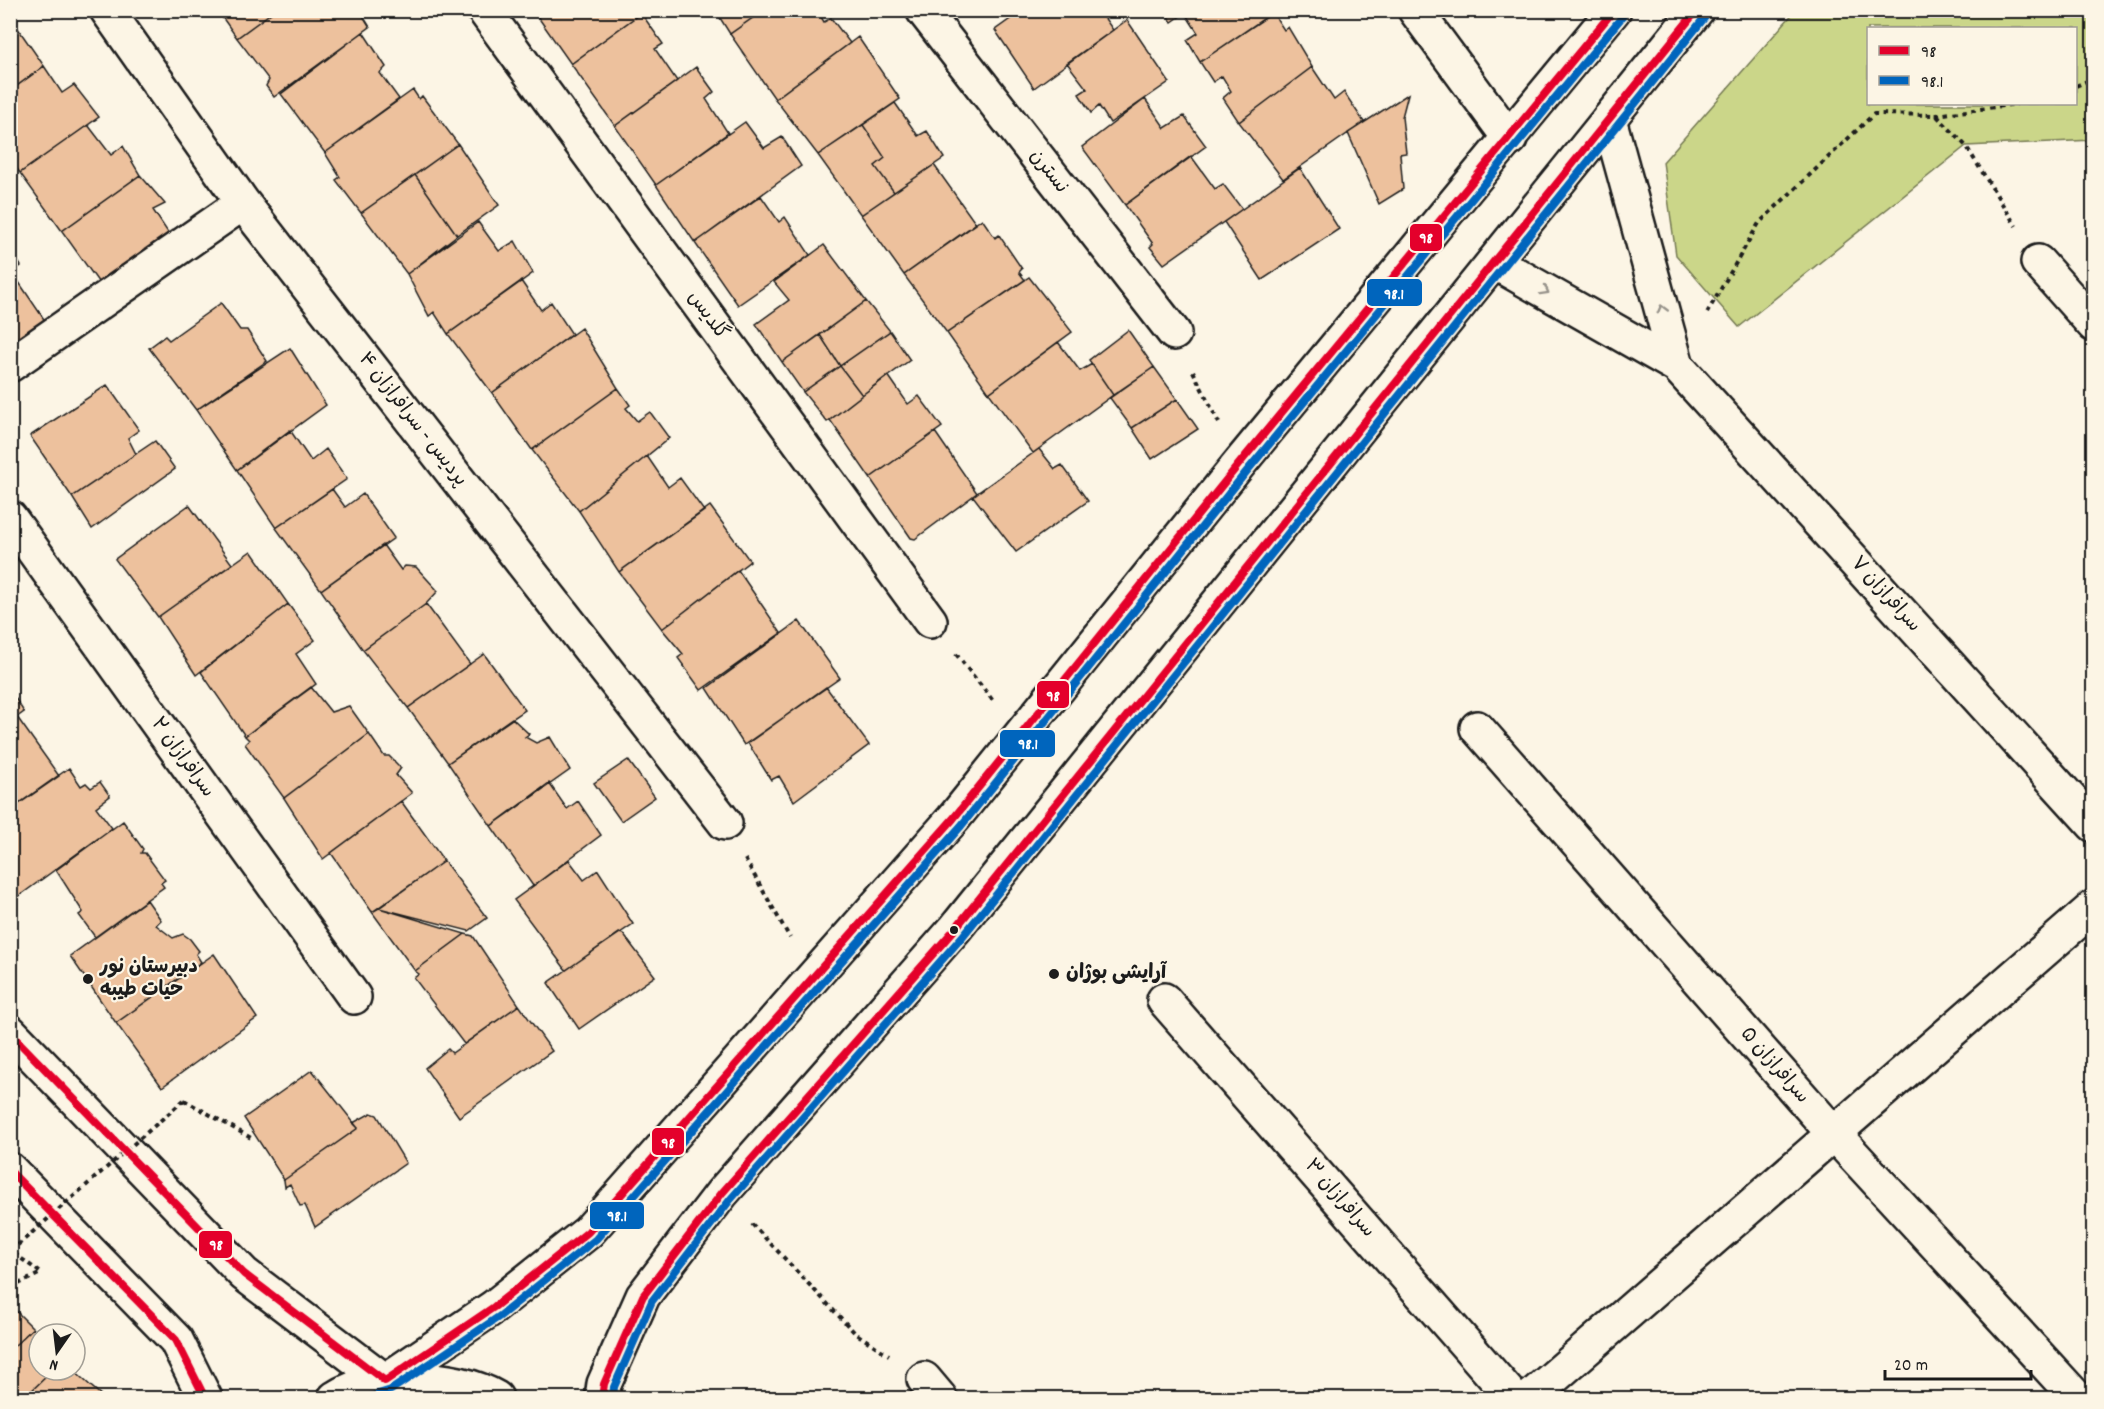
<svg xmlns="http://www.w3.org/2000/svg" width="2104" height="1409" font-family="Dekko,'Playpen Sans Arabic',sans-serif">
<rect width="100%" height="100%" fill="#fcf5e5"/>
<filter id="ink" filterUnits="userSpaceOnUse"><feTurbulence type="fractalNoise" baseFrequency=".0167" numOctaves="2"/><feDisplacementMap in="SourceGraphic" scale="12" xChannelSelector="R" yChannelSelector="G"/><feConvolveMatrix kernelMatrix="1 2 1 2 8 2 1 2 1" color-interpolation-filters="sRGB"/></filter>
<g filter="url(#ink)">
<!-- green -->
<path fill="#cbd689" stroke="#747952" stroke-width="1.5" fill-rule="evenodd" d="M 1796,10 L 2093,11 L 2093,140 L 1966,146 L 1739,327 L 1676,255 L 1663,162 ZM 1868,28 L 2076,28 L 2076,104 L 1868,104 Z"/>
<!-- building -->
<path fill="#edc19d" stroke="#1c1c1c" stroke-width="1.5" d="M 217,10 L 275,10 L 237,38 Z
M 275,10 L 365,10 L 363,16 L 370,27 L 274,97 L 266,86 L 269,80 L 237,38 Z
M 533,10 L 639,10 L 641,13 L 571,64 Z
M 715,10 L 764,10 L 730,34 Z
M 764,10 L 817,10 L 824,22 L 831,18 L 850,43 L 775,99 L 730,34 Z
M 1023,10 L 1099,10 L 1113,30 L 1034,88 L 995,30 Z
M 1163,10 L 1276,10 L 1200,62 L 1187,40 L 1198,33 L 1185,13 L 1172,22 Z
M 641,13 L 663,44 L 655,49 L 677,81 L 615,126 L 571,64 Z
M 1273,13 L 1284,30 L 1288,27 L 1312,67 L 1239,122 L 1223,98 L 1231,91 L 1222,76 L 1213,82 L 1200,62 Z
M 10,17 L 44,66 L 10,91 Z
M 1127,20 L 1169,82 L 1110,123 L 1099,106 L 1091,113 L 1079,94 L 1087,89 L 1067,63 Z
M 363,32 L 386,67 L 380,73 L 399,99 L 325,153 L 281,94 Z
M 858,37 L 900,99 L 818,155 L 775,99 Z
M 44,66 L 62,93 L 74,85 L 99,117 L 20,173 L 10,159 L 10,91 Z
M 696,67 L 714,92 L 706,99 L 728,133 L 656,185 L 615,126 Z
M 1312,67 L 1334,100 L 1344,92 L 1364,122 L 1283,179 L 1239,122 Z
M 413,90 L 419,99 L 422,96 L 458,144 L 361,213 L 336,180 L 340,177 L 325,153 Z
M 1408,94 L 1402,117 L 1406,153 L 1400,154 L 1403,189 L 1379,204 L 1348,133 Z
M 1145,99 L 1165,128 L 1184,116 L 1206,146 L 1125,205 L 1082,147 Z
M 895,103 L 918,136 L 927,131 L 944,158 L 894,192 L 875,166 L 885,158 L 863,125 Z
M 745,122 L 764,148 L 782,137 L 801,166 L 695,243 L 656,185 Z
M 88,125 L 111,155 L 123,146 L 140,175 L 62,231 L 20,173 Z
M 863,125 L 885,158 L 875,166 L 894,192 L 861,215 L 818,155 Z
M 458,144 L 499,205 L 457,235 L 415,175 Z
M 1191,156 L 1215,189 L 1223,184 L 1242,209 L 1164,264 L 1150,247 L 1153,244 L 1125,205 Z
M 934,165 L 976,224 L 904,275 L 861,215 Z
M 1300,168 L 1339,229 L 1262,280 L 1224,222 Z
M 140,175 L 165,204 L 153,210 L 173,240 L 106,293 L 62,231 Z
M 415,175 L 457,235 L 407,274 L 361,213 Z
M 761,196 L 779,222 L 785,217 L 810,255 L 738,305 L 695,243 Z
M 982,219 L 995,238 L 999,235 L 1022,269 L 1019,272 L 1025,280 L 947,333 L 904,275 Z
M 478,222 L 499,251 L 515,241 L 533,273 L 448,334 L 434,312 L 429,316 L 407,274 Z
M 824,245 L 866,301 L 782,362 L 756,324 L 789,300 L 774,282 Z
M 10,249 L 21,266 L 10,273 Z
M 12,272 L 52,331 L 10,360 L 10,273 Z
M 1029,277 L 1072,332 L 989,393 L 947,333 Z
M 521,281 L 541,310 L 551,302 L 572,334 L 492,393 L 448,334 Z
M 866,301 L 890,331 L 840,366 L 820,335 Z
M 221,303 L 240,330 L 247,330 L 267,361 L 196,410 L 149,348 L 165,336 L 169,340 Z
M 581,328 L 618,388 L 532,450 L 492,393 Z
M 1128,330 L 1154,367 L 1113,395 L 1089,360 Z
M 890,331 L 910,360 L 862,395 L 840,366 Z
M 820,335 L 840,366 L 803,392 L 782,362 Z
M 1058,342 L 1080,371 L 1092,364 L 1113,395 L 1033,453 L 989,393 Z
M 290,348 L 326,405 L 237,470 L 196,410 Z
M 840,366 L 862,395 L 827,422 L 803,392 Z
M 1154,367 L 1177,399 L 1132,428 L 1110,398 Z
M 888,375 L 908,404 L 919,396 L 942,427 L 870,478 L 830,420 Z
M 107,385 L 139,430 L 128,438 L 136,454 L 72,497 L 30,436 Z
M 618,388 L 630,405 L 626,408 L 637,421 L 650,412 L 669,438 L 579,511 L 532,450 Z
M 1177,399 L 1198,429 L 1152,459 L 1132,428 Z
M 290,430 L 311,461 L 326,449 L 347,479 L 276,528 L 237,470 Z
M 935,432 L 977,493 L 915,539 L 911,538 L 870,478 Z
M 155,441 L 175,469 L 92,529 L 72,497 Z
M 1039,449 L 1055,469 L 1062,465 L 1088,501 L 1016,552 L 973,496 Z
M 647,456 L 668,487 L 680,478 L 704,511 L 619,572 L 579,511 Z
M 332,489 L 345,507 L 363,494 L 394,538 L 321,590 L 276,528 Z
M 189,505 L 232,564 L 158,617 L 115,559 Z
M 710,506 L 750,561 L 662,629 L 619,572 Z
M 383,545 L 401,570 L 405,566 L 416,567 L 438,591 L 426,604 L 363,650 L 321,590 Z
M 251,551 L 288,604 L 196,675 L 158,617 Z
M 738,570 L 781,633 L 701,690 L 678,658 L 683,654 L 662,629 Z
M 288,604 L 315,640 L 296,654 L 316,684 L 245,736 L 201,672 Z
M 426,604 L 470,664 L 408,708 L 363,650 Z
M 799,621 L 840,678 L 744,745 L 707,688 Z
M 484,654 L 525,710 L 448,763 L 408,708 Z
M 311,687 L 331,712 L 349,706 L 369,734 L 284,798 L 245,744 L 249,740 L 245,736 Z
M 826,687 L 869,745 L 794,801 L 779,776 L 771,780 L 748,743 Z
M 10,690 L 24,712 L 10,722 Z
M 17,717 L 59,776 L 10,810 L 10,722 Z
M 512,718 L 529,734 L 525,737 L 536,743 L 550,737 L 570,770 L 491,826 L 448,763 Z
M 369,734 L 384,756 L 389,756 L 401,768 L 396,775 L 412,793 L 323,859 L 284,798 Z
M 628,760 L 655,797 L 621,821 L 594,783 Z
M 69,768 L 81,786 L 86,783 L 91,788 L 100,782 L 110,796 L 96,807 L 112,828 L 19,896 L 10,884 L 10,810 Z
M 549,783 L 567,809 L 578,801 L 601,835 L 533,886 L 491,826 Z
M 401,801 L 444,861 L 372,912 L 331,853 Z
M 123,821 L 143,849 L 141,853 L 145,853 L 165,880 L 161,883 L 164,887 L 95,937 L 79,915 L 83,912 L 56,870 Z
M 569,860 L 584,880 L 598,870 L 633,924 L 566,970 L 514,900 Z
M 444,861 L 487,918 L 469,931 L 379,908 Z
M 147,900 L 161,920 L 156,925 L 173,938 L 183,934 L 190,939 L 199,951 L 196,954 L 201,962 L 116,1023 L 70,956 Z
M 379,908 L 465,934 L 415,971 L 372,912 Z
M 619,933 L 623,934 L 655,976 L 579,1029 L 548,983 Z
M 465,934 L 473,936 L 519,1005 L 464,1044 L 414,978 L 419,974 L 415,971 Z
M 214,954 L 257,1018 L 162,1087 L 116,1023 Z
M 519,1005 L 552,1051 L 459,1117 L 425,1068 L 448,1049 L 452,1053 Z
M 312,1070 L 358,1128 L 284,1180 L 244,1118 Z
M 371,1113 L 377,1115 L 406,1163 L 315,1227 L 305,1205 L 300,1206 L 290,1184 L 285,1187 L 284,1180 L 358,1128 L 353,1123 Z
M 13,1308 L 33,1328 L 10,1350 L 10,1311 Z
M 33,1328 L 39,1336 L 39,1370 L 53,1370 L 24,1398 L 10,1398 L 10,1350 Z
M 53,1370 L 73,1370 L 104,1398 L 24,1398 Z"/>
<g fill="none" stroke-linecap="round" stroke-linejoin="round">
<!-- minor casing -->
<g stroke="#1c1c1c" stroke-width="38">
<path id="minor" d="M 107,10 L 243,203 L 725,823
M 484,10 L 930,621
M 923,10 L 1174,333
M 1415,10 L 1510,139
M 1609,119 L 1677,366
M 1494,262 L 1677,366 L 2094,825
M 2038,262 L 2094,325
M 10,365 L 243,203
M 10,518 L 354,997
M 1477,728 L 1834,1134 L 2077,1398
M 1164,1000 L 1513,1398
M 924,1379 L 940,1398
M 1530,1398 L 2094,907"/>
</g>
<!-- secondary casing -->
<g stroke="#1c1c1c" stroke-width="38">
<path id="secondary" d="M 385,1381 L 494,1307 L 588,1232 L 953,819 L 1239,464 L 1614,10
M 602,1398 L 604,1384 L 643,1296 L 722,1193 L 954,930 L 1697,10"/>
</g>
<!-- primary casing -->
<g stroke="#1c1c1c" stroke-width="38">
<path id="primary" d="M 10,1032 L 244,1274 L 385,1381
M 10,1170 L 176,1340 L 205,1398
M 335,1398 C 376,1371 455,1374 496,1398"/>
</g>
<!-- path -->
<path stroke="#1c1c1c" stroke-width="4" stroke-dasharray="4.5 4.5" stroke-linecap="butt" d="M 2076,86 L 2094,78
M 1937,116 L 1966,146 L 2016,226
M 1707,313 L 1759,223 L 1874,114 L 1937,115 L 2017,104
M 1193,371 L 1219,423
M 956,654 L 994,702
M 745,859 L 790,938
M 184,1100 L 253,1139
M 752,1224 L 855,1333 L 889,1355
M 10,1288 L 41,1273 L 11,1251"/>
<!-- minor -->
<use href="#minor" stroke="#fcf5e5" stroke-width="33"/>
<!-- secondary -->
<use href="#secondary" stroke="#fcf5e5" stroke-width="33"/>
<!-- primary -->
<use href="#primary" stroke="#fcf5e5" stroke-width="33"/>
<!-- path-bridge -->
<path stroke="#1c1c1c" stroke-width="4" stroke-dasharray="4.5 4.5" stroke-linecap="butt" d="M 11,1251 L 184,1100"/>
<!-- bus-1 casing -->
<g stroke="#fcf5e5" stroke-width="12">
<path id="bus-1" d="M 10,1033 L 244,1274 L 385,1381 L 494,1307 L 588,1232 L 953,819 L 1239,464 L 1614,10
M 10,1171 L 176,1340 L 205,1398
M 602,1398 L 604,1384 L 643,1296 L 722,1193 L 954,930 L 1697,10"/>
</g>
<!-- bus-2 casing -->
<g stroke="#fcf5e5" stroke-width="12">
<path id="bus-2" d="M 366,1398 L 391,1390 L 500,1316 L 596,1239 L 961,826 L 1247,471 L 1622,17
M 613,1398 L 614,1387 L 652,1301 L 730,1200 L 962,937 L 1705,17"/>
</g>
<!-- bus-1 -->
<use href="#bus-1" stroke="#e4002b" stroke-width="8"/>
<!-- bus-2 -->
<use href="#bus-2" stroke="#0065bd" stroke-width="8"/>
</g>
<!-- one-way arrows -->
<defs><path id="oneway-chevron" d="M-2-3.5L2.5 0L-2 3.5" fill="none" stroke-width="1.6" stroke-linecap="round" stroke-linejoin="round" transform="scale(1.5)"/></defs>
<g stroke="#97938b">
<use href="#oneway-chevron" transform="translate(1545 291) rotate(29)"/>
<use href="#oneway-chevron" transform="translate(1662 309) rotate(-105)"/>
</g>
</g>
<!-- markers -->
<g fill="#1c1c1c" stroke="#fcf5e5" stroke-width="2">
<circle cx="954" cy="930" r="5"/>
<circle cx="1054" cy="974" r="6"/>
<circle cx="88" cy="979" r="6"/>
</g>
<g text-anchor="middle" dominant-baseline="central" stroke-width="4.5" stroke-linejoin="round" paint-order="stroke">
<!-- street labels -->
<g font-size="20" fill="#1c1c1c" stroke="#fcf5e5">
<text transform="translate(1048 172) rotate(52)">نسترن</text>
<text transform="translate(707 316) rotate(54)">گلدیس</text>
<text transform="translate(412 420) rotate(52)">پردیس - سرافرازان ۴</text>
<text transform="translate(1885 595) rotate(48)">سرافرازان ۷</text>
<text transform="translate(182 758) rotate(54)">سرافرازان ۲</text>
<text transform="translate(1774 1066) rotate(49)">سرافرازان ۵</text>
<text transform="translate(1339 1199) rotate(49)">سرافرازان ۳</text>
</g>
<!-- poi labels -->
<g font-size="20" font-weight="bold" fill="#1c1c1c" stroke="#fcf5e5" text-anchor="start">
<text x="100" y="968">دبیرستان نور<tspan x="100" dy="23">حیات طیبه</tspan></text>
<text x="1066" y="974">آرایشی بوژان</text>
</g>
</g>
<g stroke="#fcf5e5" stroke-width="2">
<rect x="1409" y="223" width="34" height="29" rx="6" fill="#e4002b"/>
<rect x="1366" y="278" width="57" height="29" rx="6" fill="#0065bd"/>
<rect x="1036" y="680" width="34" height="29" rx="6" fill="#e4002b"/>
<rect x="999" y="729" width="57" height="29" rx="6" fill="#0065bd"/>
<rect x="651" y="1127" width="34" height="29" rx="6" fill="#e4002b"/>
<rect x="589" y="1201" width="56" height="29" rx="6" fill="#0065bd"/>
<rect x="198" y="1230" width="35" height="29" rx="6" fill="#e4002b"/>
</g>
<g font-size="16" text-anchor="middle" font-weight="bold" fill="#fff">
<text x="1426" y="243">98</text>
<text x="1394" y="299">98.1</text>
<text x="1053" y="701">98</text>
<text x="1028" y="749">98.1</text>
<text x="668" y="1148">98</text>
<text x="617" y="1221">98.1</text>
<text x="216" y="1250">98</text>
</g>
<!-- margin -->
<rect width="2104" height="1409" fill="none" stroke="#fcf5e5" stroke-width="36"/>
<rect x="18" y="18" width="2068" height="1373" fill="none" stroke="#1c1c1c" stroke-width="2" filter="url(#ink)"/>
<!-- legend -->
<rect x="1867" y="27" width="210" height="78" fill="#fcf5e5" stroke="#a29e95" stroke-width="1.5"/>
<rect x="1879" y="46" width="30" height="9" fill="#e4002b" stroke="#a29e95" stroke-width="1.5"/>
<text x="1921" y="57" font-size="18" fill="#1c1c1c">98</text>
<rect x="1879" y="76" width="30" height="9" fill="#0065bd" stroke="#a29e95" stroke-width="1.5"/>
<text x="1921" y="87" font-size="18" fill="#1c1c1c">98.1</text>
<!-- north arrow -->
<g transform="translate(57 1352) rotate(194)"><circle r="28" fill="#fcf5e5" stroke="#a29e95" stroke-width="1.5"/>
<path d="M0-4.5L10 22L0 15L-10 22Z" fill="#1c1c1c"/>
<text y="-9" font-size="16" font-weight="bold" text-anchor="middle" fill="#1c1c1c">N</text>
</g>
<!-- scale -->
<path d="M1885 1370v9h146v-9" fill="none" stroke="#1c1c1c" stroke-width="3"/>
<text x="1894" y="1370" font-size="18" fill="#1c1c1c" stroke="#fcf5e5" stroke-width="4.5" paint-order="stroke">20 m</text>
</svg>
